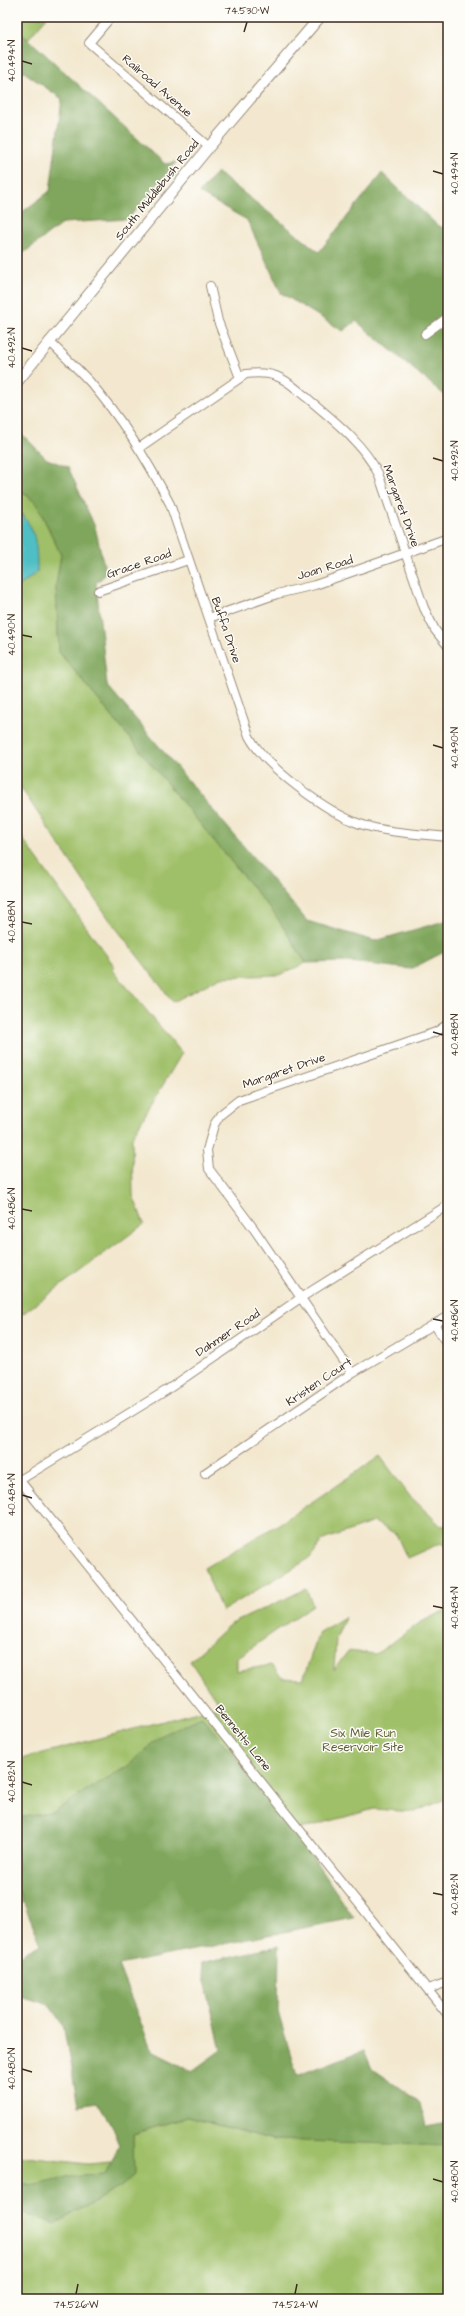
<svg xmlns="http://www.w3.org/2000/svg" width="465" height="2316" font-family="'Architects Daughter',sans-serif">
<rect width="100%" height="100%" fill="#fdfcf7"/>
<filter id="ink" filterUnits="userSpaceOnUse"><feTurbulence type="fractalNoise" baseFrequency=".025" numOctaves="2"/><feDisplacementMap in="SourceGraphic" scale="8" xChannelSelector="R" yChannelSelector="G"/><feConvolveMatrix kernelMatrix="1 2 1 2 8 2 1 2 1" color-interpolation-filters="sRGB"/></filter>
<filter id="wash" filterUnits="userSpaceOnUse"><feTurbulence type="fractalNoise" baseFrequency=".012" numOctaves="4" result="noise"/><feDisplacementMap in="SourceGraphic" scale="16" xChannelSelector="R" yChannelSelector="G"/><feGaussianBlur stdDeviation="0.9" result="paint"/><feColorMatrix in="noise" values="0 0 0 0 0 0 0 0 0 0 0 0 0 0 0 0 0 1.4 0 .05"/><feComposite in="paint" operator="in"/></filter>
<g filter="url(#wash)">
<rect width="100%" height="100%" fill="#f3e8cf"/>
<!-- green -->
<path fill="#9fbf68" stroke="#6d7443" d="M 17,17 L 47,17 L 28,39 L 17,31 Z
M 17,487 L 37,504 L 61,555 L 56,585 L 59,652 L 276,916 L 306,963 L 279,975 L 221,977 L 173,1002 L 109,919 L 17,782 L 17,588 L 37,572 L 24,516 L 17,511 Z
M 17,831 L 115,967 L 112,969 L 182,1053 L 132,1137 L 133,1195 L 144,1224 L 21,1315 L 17,1310 Z
M 380,1456 L 409,1495 L 441,1526 L 448,1525 L 448,1549 L 441,1543 L 407,1558 L 396,1534 L 374,1522 L 323,1540 L 310,1558 L 222,1611 L 204,1568 L 279,1524 Z
M 306,1589 L 313,1605 L 237,1658 L 237,1671 L 271,1665 L 282,1678 L 303,1679 L 319,1632 L 345,1617 L 336,1639 L 334,1670 L 348,1651 L 376,1654 L 421,1622 L 448,1609 L 448,1798 L 415,1812 L 374,1809 L 305,1828 L 286,1830 L 17,1904 L 17,1760 L 220,1706 L 190,1661 L 229,1625 Z
M 188,2117 L 274,2140 L 448,2135 L 448,2299 L 17,2299 L 17,2156 L 88,2164 L 133,2160 L 133,2134 Z"/>
<!-- forest -->
<path fill="#7fa65c" stroke="#5d683d" d="M 17,31 L 35,45 L 165,164 L 176,162 L 128,219 L 63,223 L 17,258 L 17,216 L 50,191 L 62,99 L 17,67 Z
M 217,172 L 319,252 L 382,173 L 438,226 L 448,229 L 448,398 L 356,321 L 343,331 L 281,293 L 247,220 L 199,193 Z
M 17,429 L 47,459 L 68,467 L 95,527 L 106,574 L 96,583 L 107,685 L 307,921 L 375,941 L 448,920 L 448,950 L 411,969 L 349,962 L 306,963 L 276,916 L 59,652 L 56,585 L 61,555 L 37,504 L 17,487 Z
M 202,1717 L 288,1821 L 354,1918 L 118,1965 L 152,2051 L 192,2071 L 221,2050 L 201,1963 L 279,1946 L 278,2012 L 297,2076 L 364,2050 L 372,2069 L 421,2103 L 426,2127 L 448,2123 L 448,2146 L 274,2140 L 188,2117 L 133,2134 L 134,2175 L 122,2186 L 55,2224 L 17,2210 L 17,2183 L 36,2185 L 80,2175 L 105,2174 L 120,2145 L 113,2128 L 97,2102 L 78,2105 L 63,2025 L 49,2005 L 17,1995 L 17,1957 L 41,1944 L 17,1887 L 17,1818 L 55,1812 L 85,1791 L 128,1766 L 160,1736 Z"/>
<!-- water -->
<path fill="#50bfc5" stroke="#467472" d="M 17,511 C 37,526 37,549 37,572 L 17,588 Z"/>
</g>
<g filter="url(#ink)">
<g fill="none" stroke-linecap="round" stroke-linejoin="round">
<!-- minor casing -->
<g stroke="#978976" stroke-width="10">
<path id="minor" d="M 111,17 L 89,43 L 209,147
M 210,286 L 218,321 L 240,378
M 425,334 L 448,317
M 49,341 C 63,355 77,368 90,382 C 122,419 148,461 170,504 L 249,736 C 265,767 327,812 360,824 C 388,833 419,834 448,837
M 139,448 L 246,374 C 255,373 267,373 276,376 C 288,380 297,390 306,397 C 333,420 361,441 378,473 L 424,608 L 435,630 L 448,646
M 98,591 L 188,560
M 209,618 L 277,594 L 315,585 L 448,538
M 434,1324 L 448,1345
M 352,1373 L 254,1229 L 209,1169 L 207,1150 L 214,1125 L 220,1115 L 239,1100 L 436,1032 L 448,1024
M 205,1473 L 352,1373 L 448,1316
M 17,1477 L 448,2015
M 20,1480 L 167,1390 L 302,1297 L 448,1205
M 428,1989 L 448,1982"/>
</g>
<!-- tertiary casing -->
<g stroke="#978976" stroke-width="12">
<path id="tertiary" d="M 17,382 L 209,147 L 320,17"/>
</g>
<!-- minor -->
<use href="#minor" stroke="#fff" stroke-width="8"/>
<!-- tertiary -->
<use href="#tertiary" stroke="#fff" stroke-width="10"/>
</g>
</g>
<!-- ticks -->
<path fill="none" stroke="#3b2a1e" stroke-width="1.5" d="M 244,32 L 247,22M 22,61 L 32,64M 433,171 L 443,174M 22,348 L 32,351M 433,458 L 443,461M 22,635 L 32,637M 433,745 L 443,748M 22,922 L 32,924M 433,1032 L 443,1035M 22,1209 L 32,1211M 433,1319 L 443,1321M 22,1495 L 32,1498M 433,1606 L 443,1608M 22,1782 L 32,1785M 433,1893 L 443,1895M 22,2069 L 32,2072M 433,2179 L 443,2182M 76,2294 L 78,2284M 295,2294 L 297,2284"/>
<g text-anchor="middle" dominant-baseline="central" stroke-width="3" stroke-linejoin="round" paint-order="stroke">
<!-- street labels -->
<g font-size="12" fill="#3b2a1e" stroke="#fdfcf7">
<text transform="translate(157 86) rotate(41)">Railroad Avenue</text>
<text transform="translate(157 190) rotate(-51)">South Middlebush Road</text>
<text transform="translate(401 506) rotate(70)">Margaret Drive</text>
<text transform="translate(139 564) rotate(-19)">Grace Road</text>
<text transform="translate(325 568) rotate(-17)">Joan Road</text>
<text transform="translate(226 630) rotate(71)">Buffa Drive</text>
<text transform="translate(284 1071) rotate(-19)">Margaret Drive</text>
<text transform="translate(228 1333) rotate(-34)">Dahmer Road</text>
<text transform="translate(319 1382) rotate(-34)">Kristen Court</text>
<text transform="translate(243 1738) rotate(51)">Bennetts Lane</text>
</g>
<!-- park labels -->
<g font-size="12" fill="#5e5e38" stroke="#fdfcf7">
<text x="363" y="1733">Six Mile Run<tspan x="363" dy="14">Reservoir Site</tspan></text>
</g>
</g>
<!-- margin -->
<rect width="465" height="2316" fill="none" stroke="#fdfcf7" stroke-width="44"/>
<rect x="22" y="22" width="421" height="2272" fill="none" stroke="#3b2a1e" stroke-width="1.5"/>
<g font-size="10" text-anchor="middle" fill="#3b2a1e">
<text x="247" y="14">74.530°W</text>
<text transform="translate(11 61) rotate(-90)" y="4">40.494°N</text>
<text transform="translate(454 174) rotate(-90)" y="4">40.494°N</text>
<text transform="translate(11 348) rotate(-90)" y="4">40.492°N</text>
<text transform="translate(454 461) rotate(-90)" y="4">40.492°N</text>
<text transform="translate(11 635) rotate(-90)" y="4">40.490°N</text>
<text transform="translate(454 748) rotate(-90)" y="4">40.490°N</text>
<text transform="translate(11 922) rotate(-90)" y="4">40.488°N</text>
<text transform="translate(454 1035) rotate(-90)" y="4">40.488°N</text>
<text transform="translate(11 1209) rotate(-90)" y="4">40.486°N</text>
<text transform="translate(454 1321) rotate(-90)" y="4">40.486°N</text>
<text transform="translate(11 1495) rotate(-90)" y="4">40.484°N</text>
<text transform="translate(454 1608) rotate(-90)" y="4">40.484°N</text>
<text transform="translate(11 1782) rotate(-90)" y="4">40.482°N</text>
<text transform="translate(454 1895) rotate(-90)" y="4">40.482°N</text>
<text transform="translate(11 2069) rotate(-90)" y="4">40.480°N</text>
<text transform="translate(454 2182) rotate(-90)" y="4">40.480°N</text>
<text x="76" y="2308">74.526°W</text>
<text x="295" y="2308">74.524°W</text>
</g>
</svg>
